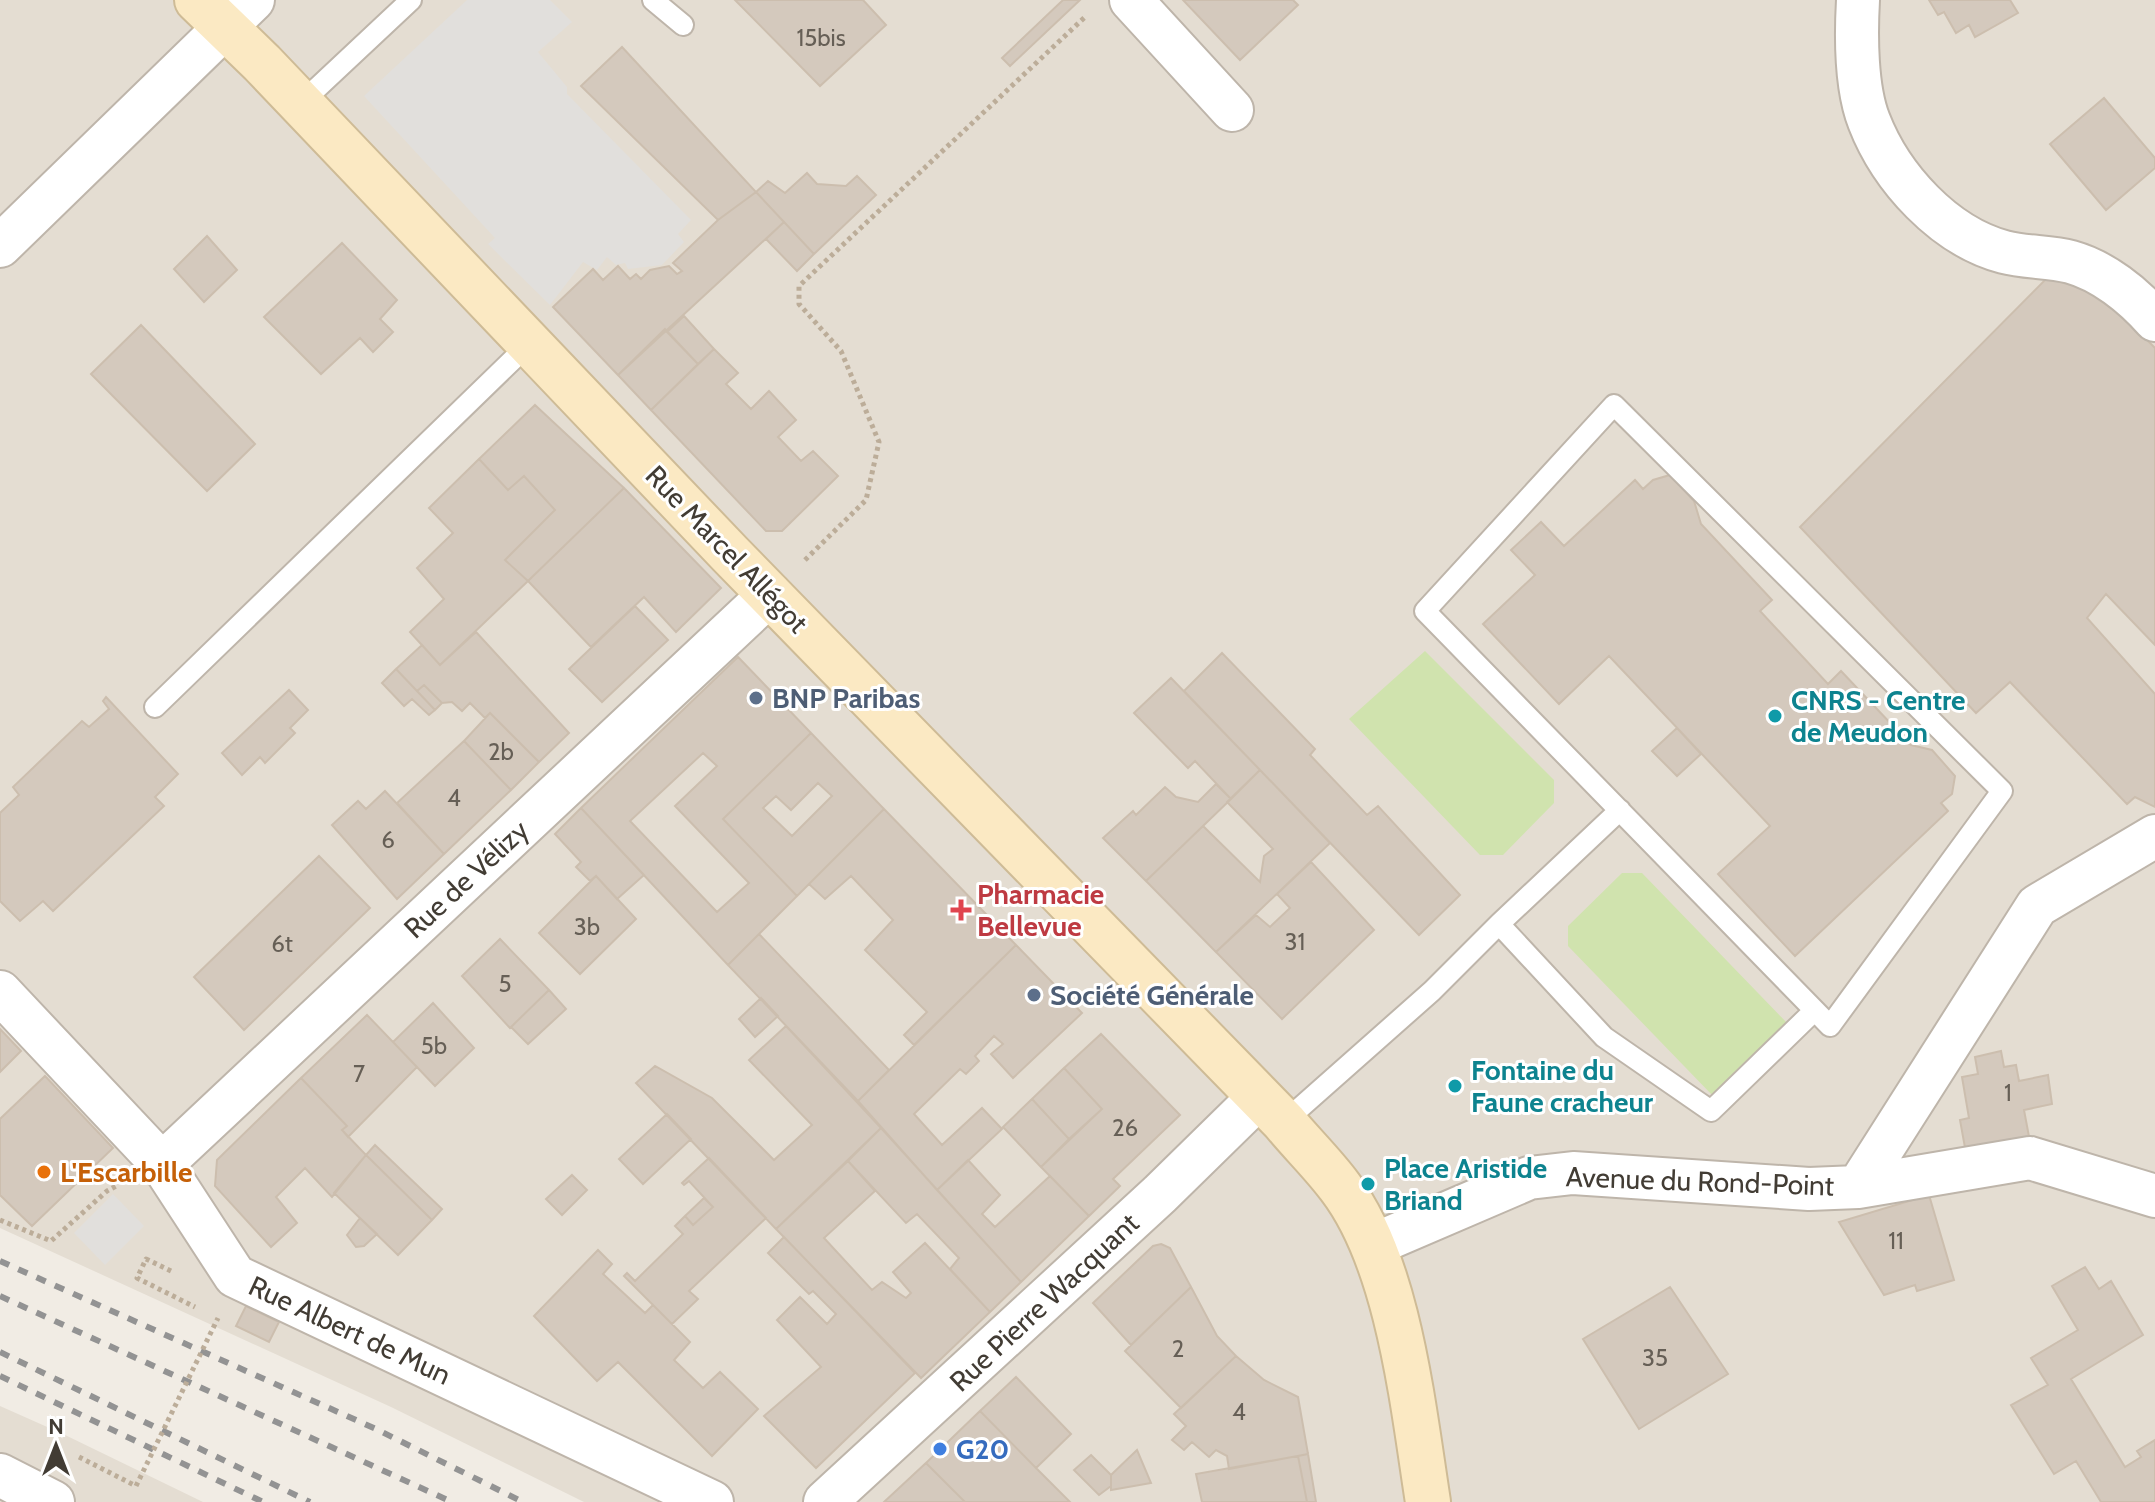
<svg xmlns="http://www.w3.org/2000/svg" width="2155" height="1502" font-family="Cabin,sans-serif">
<rect width="100%" height="100%" fill="#f1ece4"/>
<!-- residential -->
<path fill="#e4ddd2" d="M 0,0 L 2155,0 L 2155,1502 L 584,1502 L 391,1407 L 0,1228 Z
M 0,1406 L 63,1434 L 203,1502 L 0,1502 Z"/>
<!-- green -->
<path fill="#d0e3ae" d="M 1425,651 L 1554,780 L 1554,803 L 1503,855 L 1480,855 L 1349,719 Z
M 1622,873 L 1642,873 L 1788,1024 L 1714,1097 L 1568,946 L 1568,926 Z"/>
<!-- parking -->
<path fill="#e1dfdc" d="M 467,0 L 550,0 L 572,22 L 538,52 L 567,87 L 567,94 L 691,220 L 678,234 L 684,242 L 662,265 L 628,269 L 625,263 L 616,265 L 607,257 L 597,270 L 583,262 L 550,305 L 488,244 L 495,238 L 364,96 Z
M 113,1194 L 144,1226 L 105,1265 L 74,1233 Z"/>
<!-- building -->
<path fill="#d4c9bd" stroke="#ccbeae" stroke-width="2" fill-rule="evenodd" d="M 735,0 L 863,0 L 886,25 L 820,86 Z
M 1063,0 L 1080,0 L 1010,66 L 1002,58 Z
M 1183,0 L 1293,0 L 1298,5 L 1240,60 Z
M 1929,0 L 2010,0 L 2018,13 L 1975,37 L 1969,25 L 1956,33 L 1944,12 L 1938,15 Z
M 622,47 L 756,192 L 718,220 L 581,86 Z
M 2104,98 L 2155,158 L 2155,168 L 2106,210 L 2050,144 Z
M 807,173 L 817,184 L 846,186 L 857,176 L 876,195 L 814,254 L 756,192 L 768,181 L 785,193 Z
M 756,192 L 784,222 L 618,375 L 553,307 L 593,269 L 603,280 L 618,266 L 630,279 L 636,274 L 641,279 L 650,270 L 669,266 L 677,274 L 682,271 L 673,263 L 718,220 Z
M 784,222 L 814,254 L 797,271 L 766,239 Z
M 207,236 L 237,270 L 204,302 L 174,269 Z
M 342,243 L 397,300 L 380,319 L 393,332 L 373,352 L 360,338 L 321,374 L 264,317 Z
M 2049,276 L 2096,289 L 2155,348 L 2155,645 L 2106,594 L 2087,618 L 2155,694 L 2155,807 L 2135,797 L 2127,804 L 2010,682 L 1976,713 L 1800,527 Z
M 684,316 L 714,349 L 698,364 L 667,332 Z
M 141,325 L 255,444 L 207,491 L 91,374 Z
M 665,329 L 698,364 L 651,410 L 618,375 Z
M 714,349 L 738,373 L 726,384 L 751,409 L 769,391 L 796,420 L 778,437 L 801,461 L 813,451 L 838,476 L 782,531 L 766,531 L 651,410 Z
M 535,405 L 624,488 L 528,581 L 505,560 L 555,510 L 524,476 L 508,490 L 479,459 Z
M 479,459 L 508,490 L 524,476 L 555,510 L 505,560 L 528,581 L 440,665 L 410,632 L 444,599 L 417,568 L 453,533 L 429,508 Z
M 1670,475 L 1694,501 L 1701,524 L 1772,600 L 1760,611 L 1828,684 L 1841,671 L 1911,745 L 1932,750 L 1955,776 L 1952,794 L 1941,803 L 1948,811 L 1795,956 L 1718,874 L 1770,826 L 1609,656 L 1559,704 L 1483,624 L 1535,575 L 1511,550 L 1541,522 L 1564,546 L 1635,480 L 1643,489 L 1653,480 Z
M 624,488 L 721,588 L 676,632 L 644,597 L 591,647 L 528,581 Z
M 635,606 L 668,640 L 602,702 L 569,669 Z
M 476,632 L 569,733 L 539,762 L 490,713 L 485,718 L 470,703 L 462,711 L 452,702 L 442,703 L 424,685 L 417,691 L 396,669 L 422,645 L 440,665 Z
M 1222,653 L 1315,749 L 1310,755 L 1367,815 L 1378,806 L 1460,895 L 1419,935 L 1184,691 Z
M 738,657 L 811,733 L 723,819 L 797,896 L 728,965 L 581,808 ZM 703,753 L 717,766 L 675,806 L 749,883 L 717,912 L 630,821 Z
M 396,669 L 417,691 L 435,710 L 429,715 L 412,699 L 404,706 L 382,683 Z
M 1171,678 L 1260,770 L 1231,799 L 1195,761 L 1188,768 L 1134,713 Z
M 424,685 L 442,703 L 435,710 L 417,691 Z
M 289,690 L 308,710 L 290,728 L 295,733 L 265,763 L 260,757 L 242,775 L 222,753 Z
M 106,697 L 178,774 L 155,797 L 164,806 L 53,911 L 43,901 L 20,921 L 0,901 L 0,813 L 19,795 L 13,787 L 82,721 L 89,727 L 109,709 L 103,701 Z
M 490,713 L 539,762 L 511,790 L 464,741 Z
M 1677,728 L 1701,754 L 1677,776 L 1652,751 Z
M 811,733 L 884,809 L 797,896 L 723,819 ZM 818,783 L 832,796 L 792,836 L 763,808 L 776,796 L 791,810 Z
M 464,741 L 511,790 L 444,854 L 397,803 Z
M 1260,770 L 1330,843 L 1216,952 L 1146,881 L 1203,826 L 1260,882 L 1264,856 L 1273,849 L 1227,802 Z
M 1216,784 L 1231,799 L 1146,881 L 1103,838 L 1133,811 L 1136,815 L 1165,787 L 1176,797 L 1198,802 Z
M 385,791 L 444,854 L 397,899 L 332,825 L 358,801 L 366,809 Z
M 581,808 L 644,875 L 617,899 L 596,876 L 590,881 L 576,867 L 581,862 L 555,834 Z
M 884,809 L 1016,945 L 914,1045 L 904,1035 L 927,1012 L 865,950 L 893,920 L 851,876 L 825,899 L 809,884 Z
M 319,856 L 370,908 L 244,1030 L 194,977 Z
M 1311,862 L 1374,930 L 1282,1019 L 1216,952 L 1256,915 L 1270,927 L 1290,908 L 1277,894 Z
M 596,876 L 636,919 L 580,974 L 539,933 Z
M 759,934 L 889,1070 L 858,1101 L 728,965 Z
M 500,939 L 549,990 L 510,1028 L 462,976 Z
M 1016,945 L 1082,1013 L 1013,1078 L 991,1054 L 1003,1044 L 994,1036 L 975,1056 L 979,1061 L 966,1074 L 960,1069 L 914,1114 L 942,1145 L 982,1108 L 1002,1129 L 937,1190 L 858,1101 Z
M 549,990 L 566,1009 L 528,1044 L 511,1027 Z
M 761,998 L 778,1016 L 755,1037 L 739,1019 Z
M 433,1003 L 474,1048 L 435,1086 L 393,1042 Z
M 367,1015 L 417,1067 L 348,1137 L 342,1130 L 347,1126 L 301,1078 Z
M 786,1026 L 881,1128 L 776,1229 L 636,1083 L 655,1066 L 712,1098 L 774,1160 L 812,1125 L 749,1060 Z
M 0,1029 L 21,1051 L 0,1072 Z
M 1101,1034 L 1180,1115 L 1113,1179 L 1120,1186 L 1089,1216 L 1041,1167 L 1102,1109 L 1064,1068 Z
M 2001,1051 L 2004,1067 L 2016,1065 L 2019,1081 L 2048,1075 L 2052,1104 L 2024,1110 L 2030,1142 L 1966,1153 L 1960,1120 L 1969,1118 L 1962,1077 L 1978,1074 L 1975,1057 Z
M 1064,1068 L 1102,1109 L 1069,1139 L 1032,1099 Z
M 45,1076 L 113,1148 L 32,1226 L 0,1195 L 0,1119 Z
M 301,1078 L 347,1126 L 342,1130 L 366,1155 L 332,1197 L 305,1168 L 276,1197 L 297,1223 L 271,1247 L 215,1186 L 217,1160 Z
M 1032,1099 L 1069,1139 L 1041,1167 L 1003,1127 Z
M 667,1114 L 691,1139 L 643,1184 L 619,1159 Z
M 881,1128 L 1021,1282 L 990,1312 L 950,1269 L 959,1258 L 917,1214 L 906,1223 L 848,1161 Z
M 375,1145 L 442,1209 L 432,1220 L 366,1155 Z
M 366,1155 L 432,1220 L 398,1255 L 334,1193 Z
M 709,1158 L 766,1218 L 689,1291 L 698,1299 L 672,1324 L 624,1276 L 627,1273 L 635,1281 L 683,1234 L 675,1226 L 685,1216 L 693,1225 L 713,1207 L 689,1181 L 684,1185 L 682,1183 Z
M 968,1160 L 1000,1195 L 982,1214 L 995,1227 L 1050,1176 L 1089,1216 L 1021,1282 L 937,1190 Z
M 848,1161 L 875,1191 L 824,1238 L 872,1290 L 882,1282 L 906,1298 L 911,1293 L 893,1272 L 925,1243 L 990,1312 L 921,1378 L 776,1229 Z
M 572,1175 L 587,1190 L 562,1215 L 546,1199 Z
M 1929,1195 L 1954,1280 L 1917,1291 L 1915,1285 L 1884,1295 L 1839,1222 Z
M 704,1198 L 713,1207 L 693,1225 L 685,1216 Z
M 360,1218 L 377,1234 L 364,1246 L 356,1247 L 347,1235 Z
M 784,1237 L 915,1373 L 816,1468 L 764,1416 L 821,1367 L 777,1320 L 800,1297 L 827,1324 L 836,1314 L 813,1291 L 809,1294 L 768,1253 Z
M 1161,1244 L 1170,1248 L 1191,1287 L 1131,1345 L 1093,1303 L 1153,1246 Z
M 598,1250 L 612,1264 L 603,1274 L 645,1313 L 653,1305 L 690,1342 L 674,1360 L 703,1388 L 720,1372 L 758,1409 L 712,1456 L 618,1362 L 597,1381 L 534,1316 Z
M 2085,1267 L 2099,1289 L 2111,1281 L 2143,1335 L 2071,1379 L 2125,1467 L 2141,1457 L 2137,1451 L 2155,1440 L 2155,1502 L 2101,1502 L 2076,1461 L 2054,1474 L 2011,1405 L 2048,1385 L 2031,1358 L 2078,1330 L 2052,1286 Z
M 1191,1287 L 1217,1336 L 1236,1356 L 1181,1408 L 1125,1351 Z
M 1670,1287 L 1728,1374 L 1639,1429 L 1583,1339 Z
M 246,1306 L 279,1322 L 269,1342 L 236,1326 Z
M 1236,1356 L 1264,1380 L 1298,1397 L 1308,1454 L 1229,1469 L 1227,1456 L 1216,1450 L 1209,1457 L 1192,1442 L 1184,1450 L 1172,1440 L 1186,1426 L 1174,1414 Z
M 1016,1377 L 1071,1434 L 1036,1468 L 980,1411 Z
M 980,1411 L 1036,1468 L 1070,1502 L 965,1502 L 926,1463 Z
M 1137,1450 L 1151,1483 L 1111,1490 L 1111,1475 Z
M 1308,1454 L 1316,1502 L 1307,1502 L 1298,1456 Z
M 1091,1455 L 1111,1475 L 1111,1486 L 1099,1495 L 1074,1470 Z
M 1298,1456 L 1307,1502 L 1202,1502 L 1196,1474 Z
M 926,1463 L 965,1502 L 884,1502 Z"/>
<g fill="none" stroke-linecap="round" stroke-linejoin="round">
<!-- service casing -->
<g stroke="#beb5aa" stroke-width="24">
<path id="service" d="M 653,0 L 683,25
M 301,103 L 411,0
M 1614,405 L 2002,791 L 1830,1026 L 1425,611 Z
M 155,707 L 530,343
M 1499,924 L 1620,810
M 1284,1122 L 1432,991 L 1499,924 L 1604,1037 L 1711,1111 L 1814,1011"/>
</g>
<!-- minor casing -->
<g stroke="#beb5aa" stroke-width="46">
<path id="minor" d="M 1131,0 L 1232,110
M 1858,0 C 1856,35 1856,88 1869,121 C 1891,178 1944,236 2004,252 C 2026,258 2049,256 2071,262 C 2103,271 2133,295 2155,320
M 0,246 L 253,0
M 0,992 L 162,1164 L 235,1276 L 712,1502
M 162,1164 L 770,594
M 1858,1187 L 2030,1158 L 2155,1196
M 1373,1245 L 1529,1178 L 1573,1173 L 1809,1189 L 1858,1187 L 2037,906 L 2155,836
M 0,1475 L 53,1502
M 825,1502 L 1160,1194 L 1258,1098"/>
</g>
<!-- secondary casing -->
<g stroke="#cebb96" stroke-width="48">
<path id="secondary" d="M 197,0 L 262,63 L 730,554 L 1284,1122 C 1302,1144 1323,1164 1340,1187 C 1399,1264 1413,1407 1428,1502"/>
</g>
<!-- path -->
<path stroke="#bcad99" stroke-width="5" stroke-dasharray="4 4" stroke-linecap="butt" d="M 805,560 L 866,500 L 879,442 L 841,351 L 799,304 L 799,286 L 1085,17
M 0,1220 L 51,1241 L 107,1191 L 118,1185
M 171,1271 L 146,1259 L 137,1278 L 195,1307
M 79,1457 L 136,1486"/>
<!-- service -->
<use href="#service" stroke="#fff" stroke-width="20"/>
<!-- minor -->
<use href="#minor" stroke="#fff" stroke-width="42"/>
<!-- secondary -->
<use href="#secondary" stroke="#fbe9c3" stroke-width="44"/>
<!-- rail -->
<path stroke="#939393" stroke-width="6" stroke-dasharray="10 10" stroke-linecap="butt" d="M 0,1261 L 376,1429 L 523,1502
M 0,1296 L 452,1502
M 0,1352 L 310,1502
M 0,1376 L 263,1502"/>
<!-- path-bridge -->
<path stroke="#bcad99" stroke-width="5" stroke-dasharray="4 4" stroke-linecap="butt" d="M 136,1486 L 218,1318"/>
</g>
<!-- markers -->
<g fill="#5c6f8a" stroke="#fff" stroke-width="3">
<circle cx="756" cy="698" r="8"/>
<circle cx="1034" cy="995" r="8"/>
</g>
<g fill="#0f9aa8" stroke="#fff" stroke-width="3">
<circle cx="1775" cy="716" r="8"/>
<circle cx="1455" cy="1086" r="8"/>
<circle cx="1368" cy="1184" r="8"/>
</g>
<path fill="#e0444e" stroke="#fff" stroke-width="3" d="M957 898h8v8h8v8h-8v8h-8v-8h-8v-8h8z"/>
<circle fill="#e8710a" stroke="#fff" stroke-width="3" cx="44" cy="1172" r="8"/>
<circle fill="#3f7fe0" stroke="#fff" stroke-width="3" cx="940" cy="1449" r="8"/>
<g text-anchor="middle" dominant-baseline="central" stroke-width="6" stroke-linejoin="round" paint-order="stroke">
<!-- number labels -->
<g font-size="24" fill="#665f56">
<text x="821" y="37">15bis</text>
<text x="501" y="751">2b</text>
<text x="454" y="797">4</text>
<text x="388" y="839">6</text>
<text x="587" y="926">3b</text>
<text x="1295" y="941">31</text>
<text x="282" y="943">6t</text>
<text x="505" y="983">5</text>
<text x="434" y="1045">5b</text>
<text x="359" y="1073">7</text>
<text x="2008" y="1092">1</text>
<text x="1125" y="1127">26</text>
<text x="1896" y="1240">11</text>
<text x="1178" y="1348">2</text>
<text x="1655" y="1357">35</text>
<text x="1239" y="1411">4</text>
</g>
<!-- street labels -->
<g font-size="28" fill="#423c34" stroke="#fff">
<text transform="translate(727 549) rotate(46)">Rue Marcel Allégot</text>
<text transform="translate(466 879) rotate(-43)">Rue de Vélizy</text>
<text transform="translate(1700 1181) rotate(2)">Avenue du Rond-Point</text>
<text transform="translate(1044 1302) rotate(-43)">Rue Pierre Wacquant</text>
<text transform="translate(350 1330) rotate(25)">Rue Albert de Mun</text>
</g>
<!-- service labels -->
<g font-size="28" font-weight="bold" fill="#4e5e75" stroke="#fff" text-anchor="start">
<text x="772" y="698">BNP Paribas</text>
<text x="1050" y="995">Société Générale</text>
</g>
<!-- culture labels -->
<g font-size="28" font-weight="bold" fill="#0d838f" stroke="#fff" text-anchor="start">
<text x="1791" y="700">CNRS - Centre<tspan x="1791" dy="32">de Meudon</tspan></text>
<text x="1471" y="1070">Fontaine du<tspan x="1471" dy="32">Faune cracheur</tspan></text>
<text x="1384" y="1168">Place Aristide<tspan x="1384" dy="32">Briand</tspan></text>
</g>
<!-- health labels -->
<g font-size="28" font-weight="bold" fill="#be3a42" stroke="#fff" text-anchor="start">
<text x="977" y="894">Pharmacie<tspan x="977" dy="32">Bellevue</tspan></text>
</g>
<!-- food labels -->
<g font-size="28" font-weight="bold" fill="#c56008" stroke="#fff" text-anchor="start">
<text x="60" y="1172">L'Escarbille</text>
</g>
<!-- shop labels -->
<g font-size="28" font-weight="bold" fill="#366cbe" stroke="#fff" text-anchor="start">
<text x="956" y="1449">G20</text>
</g>
</g>
<!-- north arrow -->
<g transform="translate(56 1446)" stroke="#ffffff" stroke-width="6" paint-order="stroke">
<path d="M0-6L14 30L0 20L-14 30Z" fill="#423c34"/>
<text y="-12" font-size="22" font-weight="bold" text-anchor="middle" fill="#423c34">N</text>
</g>
</svg>
